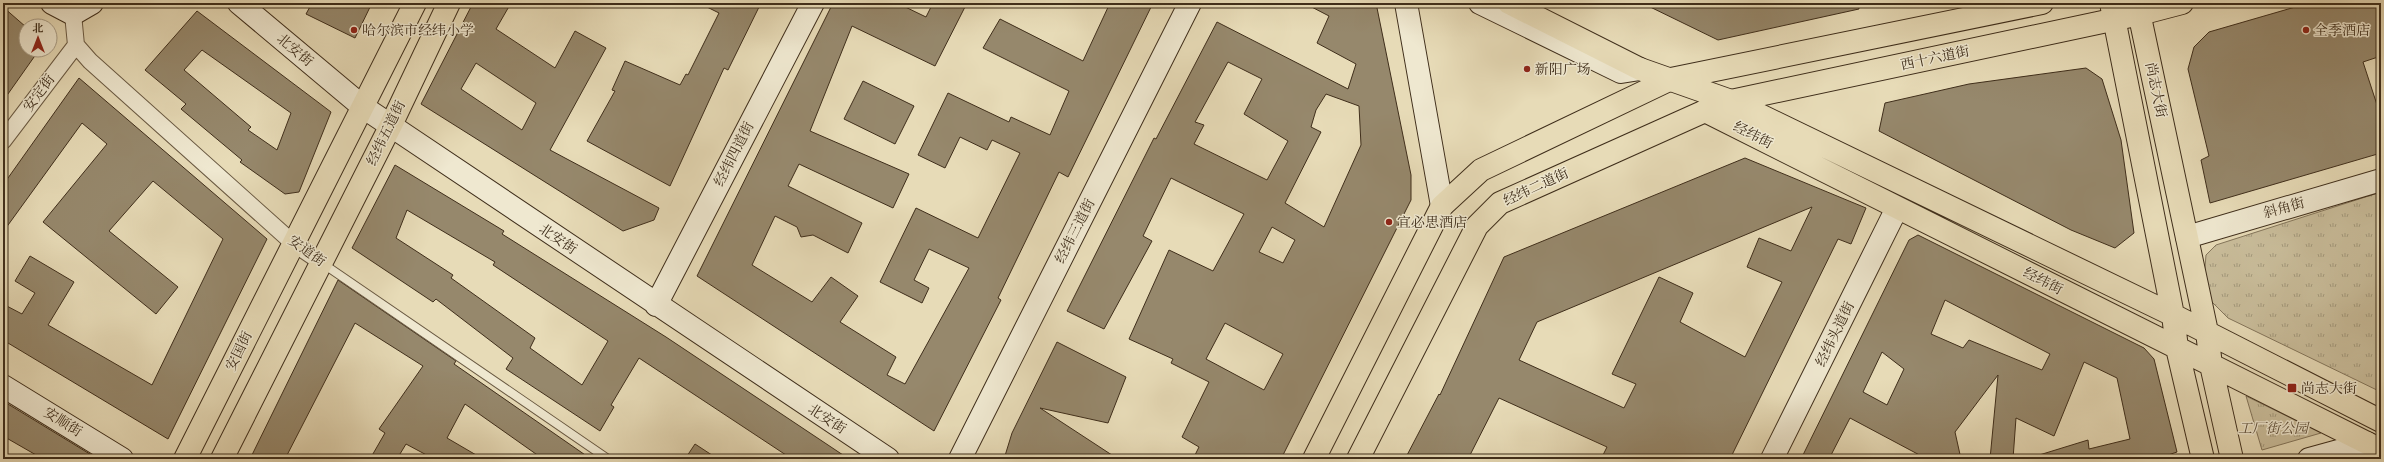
<svg xmlns="http://www.w3.org/2000/svg" width="2384" height="462" font-family="Alegreya,'Noto Serif SC',serif">
<defs>
<pattern id="park-tufts" width="24" height="20" patternUnits="userSpaceOnUse"><rect width="24" height="20" fill="#cabe9c"/><path d="M3 7l-1-3M5 7V3M7 7l1-3M15 17l-1-3M17 17v-4M19 17l1-3" fill="none" stroke="#a59b7e"/></pattern>
</defs>
<rect width="100%" height="100%" fill="#e7dbb7"/>
<filter id="stains"><feTurbulence type="fractalNoise" baseFrequency=".005" numOctaves="4"/><feColorMatrix values="0 0 0 0 .2 0 0 0 0 .09 0 0 0 0 .02 0 0 0 .5 -.17"/></filter>
<radialGradient id="worn" r=".72"><stop offset=".6" stop-color="#630" stop-opacity="0"/><stop offset="1" stop-color="#630" stop-opacity=".3"/></radialGradient>
<!-- park -->
<path fill="url(#park-tufts)" stroke="#84765c" d="M 2381,192 L 2381,392 L 2228,318 L 2210,300 L 2204,279 L 2206,255 L 2216,245 Z
M 2246,396 L 2321,433 L 2262,450 Z"/>
<!-- building -->
<path fill="#96886c" stroke="#3f2e1b" fill-rule="evenodd" d="M 312,3 L 372,3 L 355,38 L 306,14 Z
M 473,3 L 511,3 L 496,29 L 555,68 L 575,31 L 606,48 L 550,150 L 659,208 L 654,220 L 623,231 L 421,104 ZM 476,63 L 536,103 L 522,130 L 461,89 Z
M 699,3 L 761,3 L 728,70 L 724,68 L 670,186 L 587,141 L 615,91 L 612,90 L 625,61 L 680,85 L 686,74 L 688,75 L 719,13 Z
M 833,3 L 897,3 L 926,17 L 933,3 L 967,3 L 935,66 L 852,26 L 810,131 L 909,174 L 893,208 L 799,164 L 788,186 L 862,223 L 848,253 L 813,235 L 801,237 L 797,227 L 775,216 L 752,265 L 812,302 L 831,277 L 858,296 L 840,322 L 896,357 L 887,375 L 905,384 L 969,268 L 929,249 L 914,280 L 929,288 L 922,303 L 880,282 L 916,208 L 978,238 L 1020,153 L 992,140 L 987,150 L 960,137 L 945,168 L 918,155 L 948,93 L 1009,122 L 1011,117 L 1050,135 L 1069,91 L 983,48 L 1000,19 L 1083,61 L 1110,3 L 1153,3 L 1068,177 L 1059,172 L 998,298 L 1001,300 L 934,431 L 697,276 Z
M 1304,3 L 1376,3 L 1411,175 L 1411,200 L 1281,459 L 1193,459 L 1199,447 L 1182,437 L 1209,382 L 1171,363 L 1173,359 L 1129,339 L 1169,250 L 1213,271 L 1244,214 L 1171,178 L 1143,236 L 1152,241 L 1104,329 L 1067,311 L 1154,138 L 1156,139 L 1217,22 L 1348,89 L 1356,64 L 1317,43 L 1329,16 ZM 1228,62 L 1262,79 L 1244,114 L 1288,141 L 1267,180 L 1194,144 L 1204,125 L 1195,122 ZM 1326,94 L 1359,106 L 1361,145 L 1324,227 L 1285,203 L 1321,132 L 1311,127 L 1316,110 ZM 1272,227 L 1295,240 L 1283,263 L 1259,252 ZM 1225,323 L 1283,354 L 1264,390 L 1206,359 Z
M 1642,3 L 1858,3 L 1859,9 L 1718,40 Z
M 2309,3 L 2381,3 L 2381,56 L 2363,62 L 2381,117 L 2381,153 L 2210,203 L 2201,160 L 2209,156 L 2188,69 L 2194,47 L 2209,32 Z
M 3,7 L 26,27 L 26,50 L 39,50 L 3,101 Z
M 197,11 L 331,112 L 299,192 L 285,194 L 240,162 L 242,160 L 181,109 L 186,104 L 145,70 ZM 202,50 L 291,113 L 277,150 L 248,130 L 251,127 L 184,70 Z
M 2086,68 L 2102,79 L 2121,140 L 2134,233 L 2115,248 L 2071,230 L 1879,131 L 1885,103 L 1969,84 Z
M 79,78 L 267,239 L 168,439 L 3,340 L 3,304 L 22,314 L 35,293 L 15,281 L 30,256 L 74,282 L 48,325 L 152,385 L 223,239 L 153,181 L 109,231 L 178,287 L 156,314 L 43,222 L 107,144 L 82,123 L 3,232 L 3,185 Z
M 863,81 L 914,106 L 895,144 L 844,119 Z
M 1745,158 L 1866,208 L 1851,244 L 1838,239 L 1730,459 L 1601,459 L 1607,447 L 1499,398 L 1468,459 L 1405,459 L 1439,394 L 1440,395 L 1504,257 ZM 1812,207 L 1791,251 L 1759,238 L 1747,267 L 1782,282 L 1745,357 L 1680,322 L 1693,293 L 1659,277 L 1612,374 L 1636,384 L 1624,408 L 1519,360 L 1537,322 Z
M 395,165 L 504,231 L 502,234 L 666,337 L 849,459 L 792,459 L 639,358 L 611,405 L 614,407 L 600,431 L 506,369 L 513,358 L 436,299 L 433,302 L 352,248 ZM 407,210 L 495,262 L 493,265 L 608,341 L 582,385 L 530,348 L 535,338 L 451,278 L 453,275 L 396,238 Z
M 1918,235 L 2144,348 L 2154,359 L 2177,452 L 2156,459 L 2037,459 L 2036,456 L 2088,440 L 2089,449 L 2130,439 L 2117,378 L 2084,362 L 2054,436 L 2016,418 L 2013,459 L 1990,459 L 1998,375 L 1955,432 L 1961,459 L 1927,459 L 1850,418 L 1829,459 L 1801,459 L 1909,240 ZM 1945,300 L 2050,354 L 2042,370 L 1969,340 L 1963,348 L 1931,334 ZM 1882,352 L 1904,369 L 1887,405 L 1863,392 Z
M 338,280 L 456,361 L 454,364 L 591,459 L 543,459 L 465,404 L 447,438 L 483,459 L 434,459 L 406,444 L 397,459 L 370,459 L 385,433 L 379,429 L 423,366 L 355,323 L 285,459 L 250,459 Z
M 1057,342 L 1126,377 L 1108,423 L 1040,408 L 1118,459 L 1004,459 L 1012,433 Z
M 3,401 L 98,459 L 43,459 L 3,436 Z
M 695,444 L 718,459 L 685,459 Z"/>
<g fill="none" stroke-linecap="round" stroke-linejoin="round">
<!-- lane casing -->
<g stroke="#695942" stroke-width="10">
<path id="lane" d="M 322,263 L 608,459"/>
</g>
<!-- street casing -->
<g stroke="#695942" stroke-width="18">
<path id="street" d="M 73,14 L 76,45 L 90,61 L 293,243 L 321,262
M 3,141 L 76,45"/>
</g>
<!-- secondary casing -->
<g stroke="#3f2e1b" stroke-width="24">
<path id="secondary" d="M 52,3 L 73,14
M 239,3 L 363,107 L 888,459
M 1406,3 L 1442,206
M 1480,3 L 1621,72 L 1640,69
M 73,14 L 92,3
M 2187,237 L 2381,180
M 656,305 L 813,3
M 3,386 L 122,459
M 960,459 L 1190,3
M 1772,459 L 1897,208
M 2309,459 L 2367,443"/>
</g>
<!-- primary casing -->
<g stroke="#3f2e1b" stroke-width="24">
<path id="primary" d="M 1509,3 L 1640,69 L 1731,101 L 2173,315 L 2381,421
M 2111,3 L 2173,315 L 2177,348 L 2203,459
M 2137,3 L 2207,332 L 2211,365 L 2232,459
M 1705,111 L 2381,450
M 185,459 L 415,3
M 222,459 L 391,125 L 449,3"/>
</g>
<!-- highway casing -->
<g stroke="#3f2e1b" stroke-width="24">
<path id="highway" d="M 1314,459 L 1442,206 L 1481,170 L 1671,79 L 2042,3
M 1358,459 L 1477,226 L 1500,203 L 1705,111 L 1731,101 L 2140,14 L 2182,3"/>
</g>
<!-- lane -->
<use href="#lane" stroke="#efe8d0" stroke-width="8"/>
<!-- street -->
<use href="#street" stroke="#efe8d0" stroke-width="16"/>
<!-- secondary -->
<use href="#secondary" stroke="#efe8d0" stroke-width="22"/>
<!-- primary -->
<use href="#primary" stroke="#e7dbb7" stroke-width="22"/>
<!-- highway -->
<use href="#highway" stroke="#e7dbb7" stroke-width="22"/>
</g>
<!-- markers -->
<g fill="#8f2418" stroke="#efe8d0" stroke-width="1.5">
<circle cx="354" cy="30" r="4"/>
<circle cx="2306" cy="30" r="4"/>
<circle cx="1527" cy="69" r="4"/>
<circle cx="1389" cy="222" r="4"/>
<rect x="2287" y="383" width="10" height="10" rx="2"/>
</g>
<g text-anchor="middle" dominant-baseline="central" stroke-width="3" stroke-linejoin="round" paint-order="stroke">
<!-- poi labels -->
<g font-size="14" fill="#3f2e1b" stroke="#efe8d0" text-anchor="start">
<text x="362" y="30">哈尔滨市经纬小学</text>
<text x="2314" y="30">全季酒店</text>
<text x="1535" y="69">新阳广场</text>
<text x="1397" y="222">宜必思酒店</text>
<text x="2301" y="388">尚志大街</text>
</g>
<!-- street labels -->
<g font-size="14" fill="#3f2e1b" stroke="#efe8d0">
<text transform="translate(295 50) rotate(40)">北安街</text>
<text transform="translate(1935 58) rotate(-12)">西十六道街</text>
<text transform="translate(2156 90) rotate(78)">尚志大街</text>
<text transform="translate(39 93) rotate(-53)">安定街</text>
<text transform="translate(386 133) rotate(-64)">经纬五道街</text>
<text transform="translate(1753 135) rotate(27)">经纬街</text>
<text transform="translate(734 154) rotate(-63)">经纬四道街</text>
<text transform="translate(1536 187) rotate(-25)">经纬二道街</text>
<text transform="translate(2284 208) rotate(-16)">斜角街</text>
<text transform="translate(1075 231) rotate(-63)">经纬三道街</text>
<text transform="translate(558 239) rotate(34)">北安街</text>
<text transform="translate(307 251) rotate(36)">安道街</text>
<text transform="translate(2043 281) rotate(27)">经纬街</text>
<text transform="translate(1835 334) rotate(-64)">经纬头道街</text>
<text transform="translate(239 351) rotate(-64)">安国街</text>
<text transform="translate(827 419) rotate(33)">北安街</text>
<text transform="translate(63 422) rotate(32)">安顺街</text>
</g>
<!-- park labels -->
<g font-size="14" font-style="italic" fill="#5b4b35" stroke="#efe8d0">
<text x="2273" y="428">工厂街公园</text>
</g>
</g>
<!-- margin -->
<rect width="2384" height="462" fill="none" stroke="#e7dbb7" stroke-width="16"/>
<rect x="4" y="4" width="2376" height="454" fill="none" stroke="#3f2e1b" stroke-width="2"/>
<rect x="8" y="8" width="2368" height="446" fill="none" stroke="#3f2e1b"/>
<!-- north arrow -->
<g transform="translate(38 38)"><circle r="19" fill="#efe8d0" stroke="#a99e88"/>
<path d="M0-3L7 15L0 10L-7 15Z" fill="#8f2418"/>
<text y="-6" font-size="11" font-weight="bold" text-anchor="middle" fill="#3f2e1b">北</text>
</g>
<rect width="100%" height="100%" filter="url(#stains)"/>
<rect width="100%" height="100%" fill="url(#worn)"/>
</svg>
